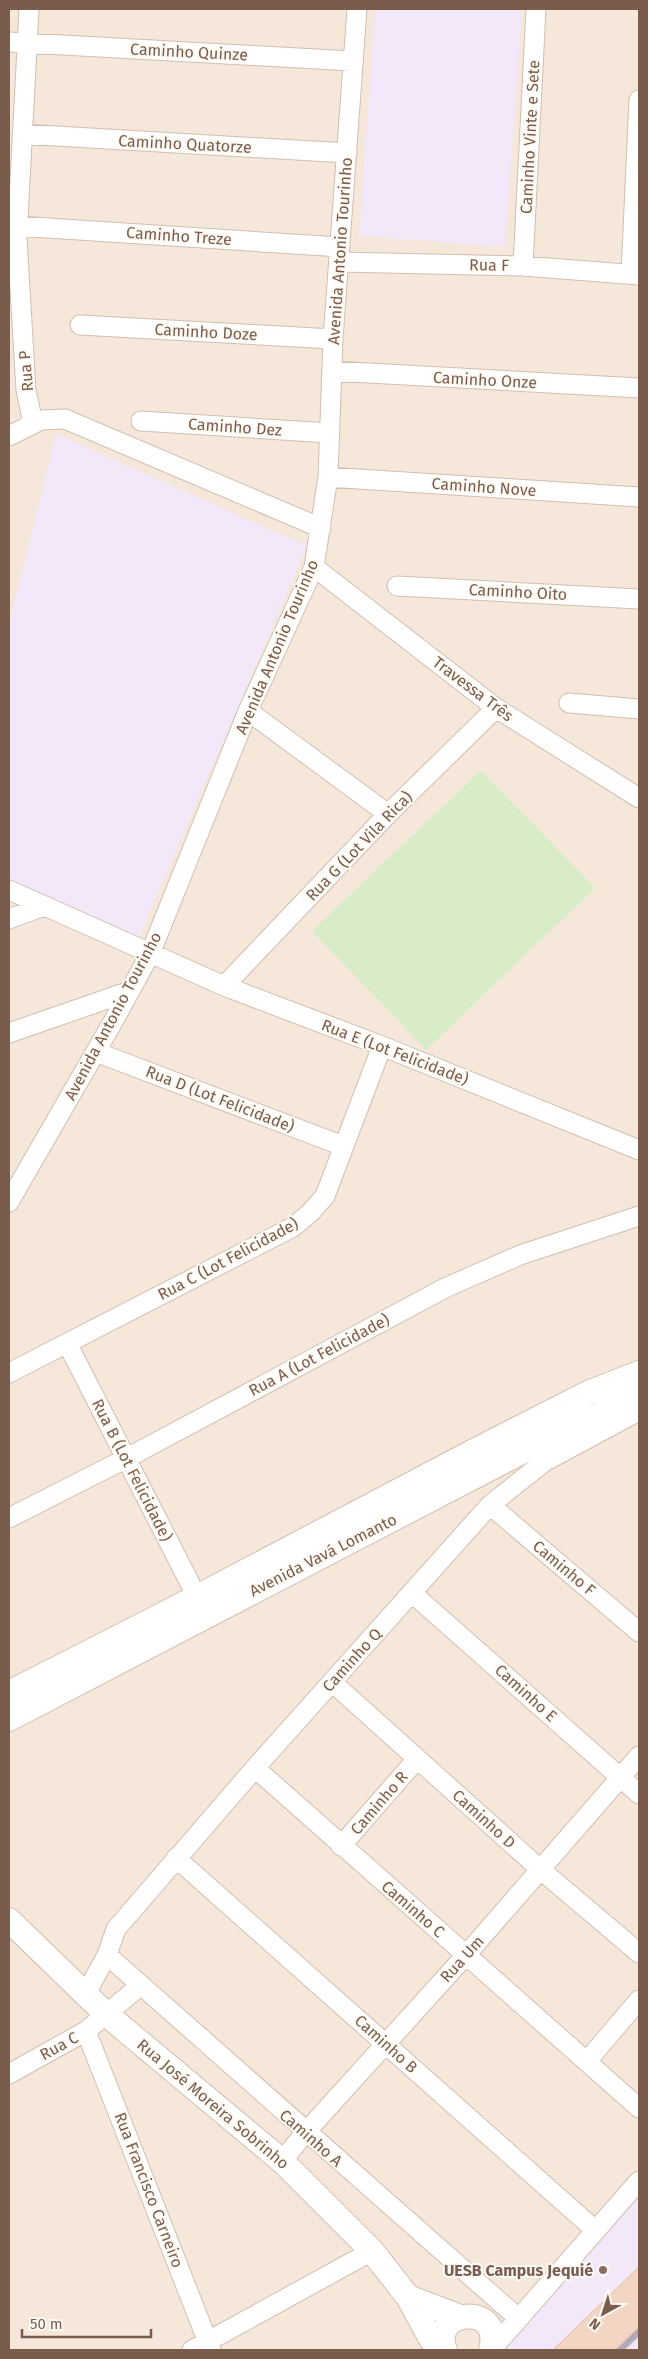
<svg xmlns="http://www.w3.org/2000/svg" width="648" height="2359" font-family="'Fira Sans',sans-serif">
<defs>
<filter id="shadow"><feDropShadow dx="4.5" dy="4.5" stdDeviation="0" flood-color="#0004"/></filter>
</defs>
<rect width="100%" height="100%" fill="#fdf6ec"/>
<!-- residential -->
<path fill="#f5e8da" d="M 9,9 L 639,9 L 639,2350 L 9,2350 Z"/>
<!-- education -->
<path fill="#f3e8fa" d="M 375,9 L 522,9 L 505,247 L 359,236 Z
M 56,434 L 307,546 L 138,939 L 9,882 L 9,624 Z
M 639,2189 L 639,2350 L 495,2350 Z"/>
<!-- pitch -->
<path fill="#d8ecc9" d="M 481,770 L 595,888 L 426,1050 L 312,931 Z"/>
<!-- building -->
<path fill="#f3d5c3" stroke="#e6bba3" filter="url(#shadow)" d="M 639,2267 L 639,2327 L 615,2350 L 553,2350 Z"/>
<g fill="none" stroke-linecap="round" stroke-linejoin="round">
<!-- minor casing -->
<g stroke="#d1beb0" stroke-width="21">
<path id="minor" d="M 29,9 L 17,238 L 26,390 L 33,423
M 9,42 L 352,61
M 22,134 L 347,153
M 17,226 L 340,247
M 339,262 L 523,266 L 639,275
M 523,266 L 536,9
M 631,274 L 639,100
M 80,325 L 333,339
M 332,371 L 639,388
M 141,421 L 329,433
M 9,436 L 41,420 L 65,419 L 321,528
M 328,477 L 639,497
M 314,567 L 496,708 L 639,798
M 397,586 L 639,599
M 569,703 L 639,709
M 248,711 L 388,814
M 9,890 L 224,986 L 382,1046 L 639,1150
M 9,919 L 44,906
M 224,986 L 388,814 L 496,708
M 9,1033 L 130,991
M 96,1052 L 343,1146
M 9,1202 L 114,1020 L 150,954 L 248,711 L 314,567 L 328,477 L 333,339 L 357,9
M 67,1343 L 197,1597
M 9,1373 L 293,1227 L 310,1213 L 325,1196 L 382,1046
M 490,1505 L 639,1632
M 9,1518 L 125,1459 L 445,1288 L 520,1255 L 639,1216
M 412,1593 L 639,1794
M 332,1682 L 541,1870 L 639,1953
M 255,1768 L 639,2108
M 341,1846 L 417,1759
M 176,1858 L 595,2230
M 107,1955 L 518,2318
M 85,1995 L 107,1955 L 116,1929 L 255,1768 L 490,1505 L 544,1462 L 639,1411
M 86,2031 L 211,2350
M 587,2061 L 639,2000
M 9,2074 L 86,2031 L 141,1985
M 282,2161 L 305,2133 L 466,1955 L 639,1756
M 492,2349 L 639,2181
M 192,2350 L 372,2251"/>
</g>
<!-- tertiary casing -->
<g stroke="#d1beb0" stroke-width="26">
<path id="tertiary" d="M 9,1693 L 197,1597 L 474,1451 L 588,1393 L 639,1373
M 9,1719 L 556,1434 L 639,1397
M 9,1920 L 106,2014 L 282,2161 L 372,2251 L 408,2297 L 431,2339 L 441,2350
M 408,2297 L 460,2317
M 445,2350 C 428,2310 504,2301 491,2350"/>
</g>
<!-- minor -->
<use href="#minor" stroke="#fff" stroke-width="19"/>
<!-- tertiary -->
<use href="#tertiary" stroke="#fff" stroke-width="24"/>
</g>
<!-- markers -->
<circle fill="#8d6e63" stroke="#fffaf3" stroke-width="2" cx="603" cy="2270" r="5"/>
<g text-anchor="middle" dominant-baseline="central" stroke-width="4" stroke-linejoin="round" paint-order="stroke">
<!-- street labels -->
<g font-size="16" fill="#7a5c4d" stroke="#fffaf3">
<text transform="translate(189 52) rotate(3)">Caminho Quinze</text>
<text transform="translate(530 137) rotate(-87)">Caminho Vinte e Sete</text>
<text transform="translate(185 144) rotate(3)">Caminho Quatorze</text>
<text transform="translate(179 236) rotate(4)">Caminho Treze</text>
<text transform="translate(340 251) rotate(-86)">Avenida Antonio Tourinho</text>
<text transform="translate(489 265) rotate(1)">Rua F</text>
<text transform="translate(206 332) rotate(3)">Caminho Doze</text>
<text transform="translate(26 371) rotate(-95)">Rua P</text>
<text transform="translate(485 380) rotate(3)">Caminho Onze</text>
<text transform="translate(235 427) rotate(4)">Caminho Dez</text>
<text transform="translate(484 487) rotate(4)">Caminho Nove</text>
<text transform="translate(518 592) rotate(3)">Caminho Oito</text>
<text transform="translate(277 647) rotate(-67)">Avenida Antonio Tourinho</text>
<text transform="translate(473 689) rotate(37)">Travessa Três</text>
<text transform="translate(359 846) rotate(-46)">Rua G (Lot Vila Rica)</text>
<text transform="translate(113 1016) rotate(-62)">Avenida Antonio Tourinho</text>
<text transform="translate(395 1052) rotate(21)">Rua E (Lot Felicidade)</text>
<text transform="translate(220 1099) rotate(21)">Rua D (Lot Felicidade)</text>
<text transform="translate(228 1259) rotate(-28)">Rua C (Lot Felicidade)</text>
<text transform="translate(319 1355) rotate(-28)">Rua A (Lot Felicidade)</text>
<text transform="translate(132 1470) rotate(63)">Rua B (Lot Felicidade)</text>
<text transform="translate(323 1555) rotate(-27)">Avenida Vavá Lomanto</text>
<text transform="translate(564 1568) rotate(40)">Caminho F</text>
<text transform="translate(352 1660) rotate(-48)">Caminho Q</text>
<text transform="translate(526 1693) rotate(42)">Caminho E</text>
<text transform="translate(379 1803) rotate(-49)">Caminho R</text>
<text transform="translate(484 1819) rotate(42)">Caminho D</text>
<text transform="translate(413 1909) rotate(41)">Caminho C</text>
<text transform="translate(462 1959) rotate(-48)">Rua Um</text>
<text transform="translate(386 2044) rotate(42)">Caminho B</text>
<text transform="translate(59 2046) rotate(-29)">Rua C</text>
<text transform="translate(213 2104) rotate(40)">Rua José Moreira Sobrinho</text>
<text transform="translate(311 2138) rotate(41)">Caminho A</text>
<text transform="translate(149 2190) rotate(69)">Rua Francisco Carneiro</text>
</g>
<!-- education labels -->
<g font-size="16" font-weight="bold" fill="#785e54" stroke="#fffaf3" text-anchor="end">
<text x="593" y="2270">UESB Campus Jequié</text>
</g>
</g>
<!-- border -->
<rect width="648" height="2359" fill="none" stroke="#7a5c4d" stroke-width="20"/>
<!-- north arrow -->
<g transform="translate(603 2314) rotate(219)" stroke="#fffaf3" stroke-width="4" paint-order="stroke">
<path d="M0-4L9 19L0 12L-9 19Z" fill="#7a5c4d"/>
<text y="-8" font-size="14" font-weight="bold" text-anchor="middle" fill="#7a5c4d">N</text>
</g>
<!-- scale -->
<path d="M22 2329v8h129v-8" fill="none" stroke="#7a5c4d" stroke-width="2.5"/>
<text x="30" y="2329" font-size="15" fill="#7a5c4d" stroke="#fffaf3" stroke-width="4" paint-order="stroke">50 m</text>
</svg>
